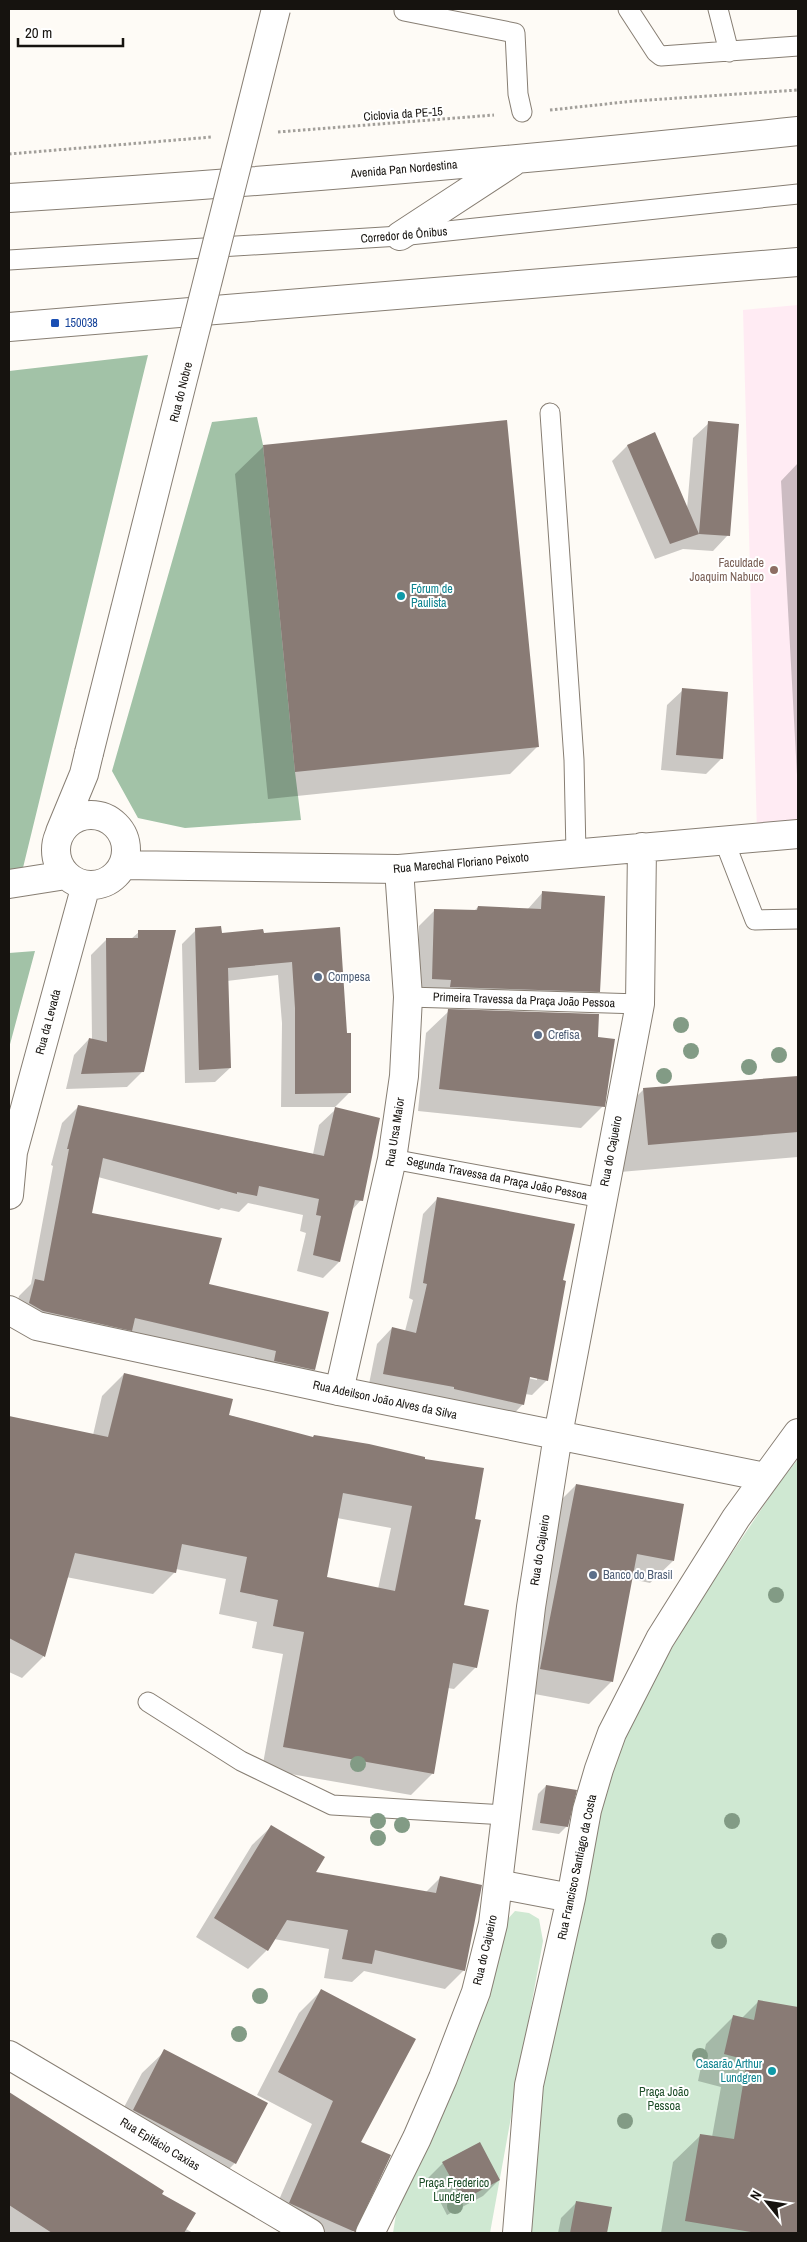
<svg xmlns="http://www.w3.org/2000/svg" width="807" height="2242" font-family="'Archivo Narrow',sans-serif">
<rect width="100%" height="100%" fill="#fefbf6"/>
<!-- education -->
<path fill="#ffebf3" d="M 798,305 L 798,830 L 757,834 L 743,310 Z"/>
<!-- green -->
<path fill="#cfe8d2" d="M 798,1459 L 798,2233 L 514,2233 L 529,2085 L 614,1759 L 644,1697 L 695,1608 L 777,1486 Z
M 515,1911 L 529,1913 L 539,1919 L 543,1941 L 490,2233 L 393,2233 L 396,2214 L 469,2050 L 504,1923 Z"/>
<!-- forest -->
<path fill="#a2c2a7" d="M 148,355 L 21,876 L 9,877 L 9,371 Z
M 257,417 L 263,445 L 295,772 L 301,820 L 185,828 L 138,818 L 112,771 L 212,422 Z
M 35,951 L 9,1048 L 9,953 Z"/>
<!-- shadow -->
<path fill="#0003" fill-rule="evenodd" d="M 506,421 L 538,746 L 510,774 L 268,799 L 235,474 L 263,447 Z
M 709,423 L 728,535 L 713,551 L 683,549 L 655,559 L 612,461 L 627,446 L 654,433 L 687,509 L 693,438 Z
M 798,463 L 798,775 L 797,775 L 781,481 Z
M 683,690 L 721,759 L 706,774 L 661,770 L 667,705 Z
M 543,892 L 599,991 L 583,1007 L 417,994 L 419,926 L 435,910 L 474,911 L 478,907 L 527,910 Z
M 339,928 L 349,1093 L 335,1107 L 281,1107 L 282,1023 L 278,975 L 227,981 L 230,1068 L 215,1082 L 185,1083 L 182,944 L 196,930 L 221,934 L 262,934 Z
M 139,932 L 143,1071 L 127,1087 L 66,1089 L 74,1055 L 89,1039 L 92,1040 L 91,955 L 107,939 L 131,939 Z
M 449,1011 L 603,1106 L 581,1128 L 418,1111 L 426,1033 Z
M 798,1077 L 798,1157 L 620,1172 L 616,1117 L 644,1089 Z
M 78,1107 L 313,1154 L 319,1125 L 336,1109 L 361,1200 L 351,1211 L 339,1262 L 323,1278 L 297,1271 L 306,1233 L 300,1231 L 303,1215 L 248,1203 L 239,1212 L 221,1208 L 219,1210 L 98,1177 L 91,1214 L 208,1285 L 314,1369 L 297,1385 L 13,1320 L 19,1296 L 31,1284 L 53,1166 L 51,1165 L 62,1123 Z
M 438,1198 L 562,1281 L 547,1380 L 532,1395 L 525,1394 L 523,1404 L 508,1420 L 368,1389 L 377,1344 L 392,1328 L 405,1331 L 413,1300 L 409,1298 L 423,1214 ZM 524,1375 L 537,1377 L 537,1380 L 523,1377 Z
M 124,1374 L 228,1415 L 312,1438 L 424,1458 L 476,1667 L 454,1689 L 448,1688 L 433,1773 L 411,1795 L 262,1769 L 283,1654 L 252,1648 L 257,1622 L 219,1614 L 226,1579 L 176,1569 L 175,1572 L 153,1594 L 66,1577 L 43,1657 L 22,1678 L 9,1672 L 9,1417 L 93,1435 L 102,1396 ZM 337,1518 L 391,1528 L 378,1589 L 325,1578 Z
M 576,1485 L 673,1561 L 650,1583 L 631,1579 L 611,1682 L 589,1704 L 518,1691 L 554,1507 Z
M 546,1786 L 567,1826 L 559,1834 L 532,1830 L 538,1794 Z
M 271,1827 L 314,1873 L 425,1893 L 441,1877 L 464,1970 L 445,1989 L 364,1971 L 352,1982 L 324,1978 L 329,1949 L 274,1939 L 267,1950 L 248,1969 L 196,1937 L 252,1845 Z
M 321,1991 L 359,2143 L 389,2155 L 352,2233 L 286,2233 L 268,2225 L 312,2124 L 257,2095 L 299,2013 Z
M 758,2002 L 798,2009 L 798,2233 L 661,2233 L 673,2162 L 701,2135 L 712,2137 L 721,2087 L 698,2081 L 706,2044 L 733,2017 L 742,2018 Z
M 165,2051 L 235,2163 L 213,2185 L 111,2132 L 142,2073 Z
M 9,2093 L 162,2191 L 160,2194 L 186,2229 L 193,2233 L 9,2233 Z
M 443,2163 L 499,2180 L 483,2196 L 447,2215 L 428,2178 Z
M 577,2202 L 610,2208 L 606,2233 L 558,2233 L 561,2218 Z"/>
<!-- building -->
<path fill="#897b75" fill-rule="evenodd" d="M 507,420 L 539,747 L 295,772 L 263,445 Z
M 708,421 L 739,424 L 730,536 L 699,534 Z
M 655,432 L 699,534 L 670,544 L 627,445 Z
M 682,688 L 728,692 L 723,759 L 676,755 Z
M 542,891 L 605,896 L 600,992 L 450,987 L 451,980 L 432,979 L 434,909 L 477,910 L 478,906 L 541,909 Z
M 221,926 L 222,933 L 263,929 L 264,933 L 340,927 L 347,1033 L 351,1033 L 351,1093 L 295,1094 L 295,1008 L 292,962 L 228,968 L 231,1068 L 199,1070 L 195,928 Z
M 138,930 L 176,930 L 144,1072 L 81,1074 L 89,1038 L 107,1042 L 106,938 L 138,938 Z
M 448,1009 L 599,1014 L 598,1037 L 615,1039 L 605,1107 L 439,1089 Z
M 798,1076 L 798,1132 L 648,1145 L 643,1088 Z
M 78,1105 L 324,1156 L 335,1107 L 380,1118 L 363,1201 L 355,1200 L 340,1262 L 313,1255 L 321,1216 L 316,1215 L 319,1199 L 259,1186 L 257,1196 L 237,1192 L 237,1194 L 103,1158 L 92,1213 L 222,1238 L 209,1284 L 329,1312 L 315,1370 L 274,1361 L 276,1351 L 135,1318 L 132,1331 L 43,1311 L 29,1303 L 35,1279 L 44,1281 L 69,1149 L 67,1149 Z
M 437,1197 L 575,1224 L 563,1280 L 566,1281 L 548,1381 L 530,1377 L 524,1405 L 454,1389 L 454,1387 L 383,1374 L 392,1327 L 416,1333 L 427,1284 L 423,1283 Z
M 124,1373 L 233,1399 L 229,1415 L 313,1437 L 314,1435 L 369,1444 L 425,1457 L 425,1459 L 484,1468 L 475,1519 L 481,1520 L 464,1605 L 489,1610 L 477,1668 L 453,1663 L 434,1774 L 283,1747 L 304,1632 L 273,1626 L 278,1600 L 240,1592 L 247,1557 L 182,1544 L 176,1573 L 75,1553 L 45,1657 L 9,1638 L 9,1416 L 108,1437 ZM 343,1493 L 412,1506 L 395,1591 L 327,1577 Z
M 576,1484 L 684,1504 L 674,1561 L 637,1554 L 613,1682 L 540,1669 Z
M 546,1785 L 577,1790 L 568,1827 L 540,1823 Z
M 271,1825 L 325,1857 L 316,1872 L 436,1893 L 440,1876 L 482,1885 L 465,1971 L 375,1950 L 372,1964 L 342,1959 L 348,1930 L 287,1920 L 268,1951 L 214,1918 Z
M 321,1989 L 416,2039 L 361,2142 L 391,2155 L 355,2232 L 289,2203 L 333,2101 L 278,2072 Z
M 758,2000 L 798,2007 L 798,2233 L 757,2233 L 685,2221 L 700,2134 L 734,2139 L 747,2060 L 724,2054 L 733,2015 L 754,2020 Z
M 164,2049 L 268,2103 L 236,2164 L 133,2110 Z
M 9,2092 L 164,2191 L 162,2194 L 196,2213 L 184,2233 L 52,2233 L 9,2205 Z
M 480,2142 L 500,2180 L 463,2200 L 442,2162 Z
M 576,2201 L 612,2207 L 607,2233 L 570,2233 Z"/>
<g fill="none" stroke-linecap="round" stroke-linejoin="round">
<!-- lane casing -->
<g stroke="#877e73" stroke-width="21">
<path id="lane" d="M 628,9 L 656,52 L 661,56 L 798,46
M 718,9 L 729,52
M 404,11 L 515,33 L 518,94 L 522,112
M 9,260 L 400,236 L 798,194
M 550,413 L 574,760 L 576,853
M 724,840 L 755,920 L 798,919
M 408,997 L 640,1004
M 392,1159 L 602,1198
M 148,1702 L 241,1761 L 332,1805 L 506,1815"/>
</g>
<!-- street casing -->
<g stroke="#877e73" stroke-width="30">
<path id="street" d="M 339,1391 L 392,1159 L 404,1076 L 408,997 L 399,869
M 9,2055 L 310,2233"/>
</g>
<!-- secondary casing -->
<g stroke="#877e73" stroke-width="30">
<path id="secondary" d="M56 850a35 35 0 1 1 70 0a35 35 0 1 1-70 0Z
M 60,832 L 84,774 L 89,753
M 123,865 L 399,869 L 798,834
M 9,884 L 66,875
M 9,1159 L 13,1152 L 86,885
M 9,1195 L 13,1152
M 9,1310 L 37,1326 L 339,1391 L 765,1477
M 498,1884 L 571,1898
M 370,2233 L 417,2138 L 443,2078 L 476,1992 L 493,1924 L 531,1607 L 558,1435 L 640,1004 L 642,847
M 517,2233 L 529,2085 L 571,1898 L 587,1810 L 599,1769 L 612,1733 L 660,1639 L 736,1518 L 798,1433"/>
</g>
<!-- highway casing -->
<g stroke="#877e73" stroke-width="30">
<path id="highway" d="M 9,198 C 272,182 536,159 798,131
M 400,236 L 513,162
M 9,327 L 798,262"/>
</g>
<!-- path -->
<path stroke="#a29f9a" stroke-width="3" stroke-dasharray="2.5 2.5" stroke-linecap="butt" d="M 550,110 L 634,101 L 798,90
M 278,132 L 494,115
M 9,154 L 212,137"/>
<!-- lane -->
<use href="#lane" stroke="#fff" stroke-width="19"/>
<!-- street -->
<use href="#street" stroke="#fff" stroke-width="28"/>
<!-- secondary -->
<use href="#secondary" stroke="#fff" stroke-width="28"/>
<!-- highway -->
<use href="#highway" stroke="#fff" stroke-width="28"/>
<!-- secondary-bridge casing -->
<g stroke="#877e73" stroke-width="30" stroke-linecap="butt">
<path id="secondary-bridge" d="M 89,753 L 276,9"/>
</g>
<!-- secondary-bridge -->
<use href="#secondary-bridge" stroke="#fff" stroke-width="28"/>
</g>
<!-- trees -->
<g fill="#829b85">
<circle cx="681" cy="1025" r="8"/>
<circle cx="691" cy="1051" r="8"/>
<circle cx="779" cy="1055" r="8"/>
<circle cx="749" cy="1067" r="8"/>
<circle cx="664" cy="1076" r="8"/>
<circle cx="776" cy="1595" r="8"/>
<circle cx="358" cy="1764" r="8"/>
<circle cx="378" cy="1821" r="8"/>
<circle cx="732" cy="1821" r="8"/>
<circle cx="402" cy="1825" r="8"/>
<circle cx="378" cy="1838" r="8"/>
<circle cx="719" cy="1941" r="8"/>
<circle cx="260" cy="1996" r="8"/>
<circle cx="239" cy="2034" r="8"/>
<circle cx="700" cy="2056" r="8"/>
<circle cx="625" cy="2121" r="8"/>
<circle cx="455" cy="2206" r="8"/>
</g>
<!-- markers -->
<rect fill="#1a4fb4" stroke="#fff" stroke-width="2" x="50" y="318" width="10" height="10" rx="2.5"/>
<circle fill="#8d6e63" stroke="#fff" stroke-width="2" cx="774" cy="570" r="5"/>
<g fill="#0f9aa8" stroke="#fff" stroke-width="2">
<circle cx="401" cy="596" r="5"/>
<circle cx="772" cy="2071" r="5"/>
</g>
<g fill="#5c6f8a" stroke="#fff" stroke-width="2">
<circle cx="318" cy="977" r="5"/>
<circle cx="538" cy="1035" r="5"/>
<circle cx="593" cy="1575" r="5"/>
</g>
<g text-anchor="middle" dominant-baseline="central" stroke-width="4" stroke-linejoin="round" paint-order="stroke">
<!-- street labels -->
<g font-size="12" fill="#16130f" stroke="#fff">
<text transform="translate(403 114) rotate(-4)">Ciclovia da PE-15</text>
<text transform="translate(404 169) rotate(-5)">Avenida Pan Nordestina</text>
<text transform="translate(404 235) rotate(-5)">Corredor de Ônibus</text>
<text transform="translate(181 392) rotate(-76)">Rua do Nobre</text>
<text transform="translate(461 863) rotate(-5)">Rua Marechal Floriano Peixoto</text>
<text transform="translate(524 1000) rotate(2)">Primeira Travessa da Praça João Pessoa</text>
<text transform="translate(48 1022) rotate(-75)">Rua da Levada</text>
<text transform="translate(395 1132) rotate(-81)">Rua Ursa Maior</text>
<text transform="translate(611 1151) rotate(-79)">Rua do Cajueiro</text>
<text transform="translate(497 1178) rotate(11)">Segunda Travessa da Praça João Pessoa</text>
<text transform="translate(385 1400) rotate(12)">Rua Adeilson João Alves da Silva</text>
<text transform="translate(540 1550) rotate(-81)">Rua do Cajueiro</text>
<text transform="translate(577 1867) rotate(-78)">Rua Francisco Santiago da Costa</text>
<text transform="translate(485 1950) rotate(-77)">Rua do Cajueiro</text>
<text transform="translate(160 2144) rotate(31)">Rua Epitácio Caxias</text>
</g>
<!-- transit labels -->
<g font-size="12" fill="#164399" stroke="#fff" text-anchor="start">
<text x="65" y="323">150038</text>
</g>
<!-- education labels -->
<g font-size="12" fill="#785e54" stroke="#fff" text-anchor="end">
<text x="764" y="563">Faculdade<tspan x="764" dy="14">Joaquim Nabuco</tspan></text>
</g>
<!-- culture labels -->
<g font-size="12" fill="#0d838f" stroke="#fff" text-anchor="start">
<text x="411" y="589">Fórum de<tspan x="411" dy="14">Paulista</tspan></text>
<text x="762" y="2064" text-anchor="end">Casarão Arthur<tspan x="762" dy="14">Lundgren</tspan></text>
</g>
<!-- service labels -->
<g font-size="12" fill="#4e5e75" stroke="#fff" text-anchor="start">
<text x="328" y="977">Compesa</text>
<text x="548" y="1035">Crefisa</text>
<text x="603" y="1575">Banco do Brasil</text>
</g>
<!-- park labels -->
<g font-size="12" fill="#1d4d28" stroke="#fff">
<text x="664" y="2092">Praça João<tspan x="664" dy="14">Pessoa</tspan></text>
<text x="454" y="2183">Praça Frederico<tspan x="454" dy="14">Lundgren</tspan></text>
</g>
</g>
<!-- border -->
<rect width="807" height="2242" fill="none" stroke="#16130f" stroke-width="20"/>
<!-- north arrow -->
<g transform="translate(767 2202) rotate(300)" stroke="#ffffff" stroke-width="4" paint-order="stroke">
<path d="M0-4L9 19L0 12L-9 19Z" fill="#16130f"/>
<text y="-8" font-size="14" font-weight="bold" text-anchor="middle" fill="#16130f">N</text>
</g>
<!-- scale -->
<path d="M18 38v8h105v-8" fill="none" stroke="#16130f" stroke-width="2.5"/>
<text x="25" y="38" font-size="15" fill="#16130f" stroke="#ffffff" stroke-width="4" paint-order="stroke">20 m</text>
</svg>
